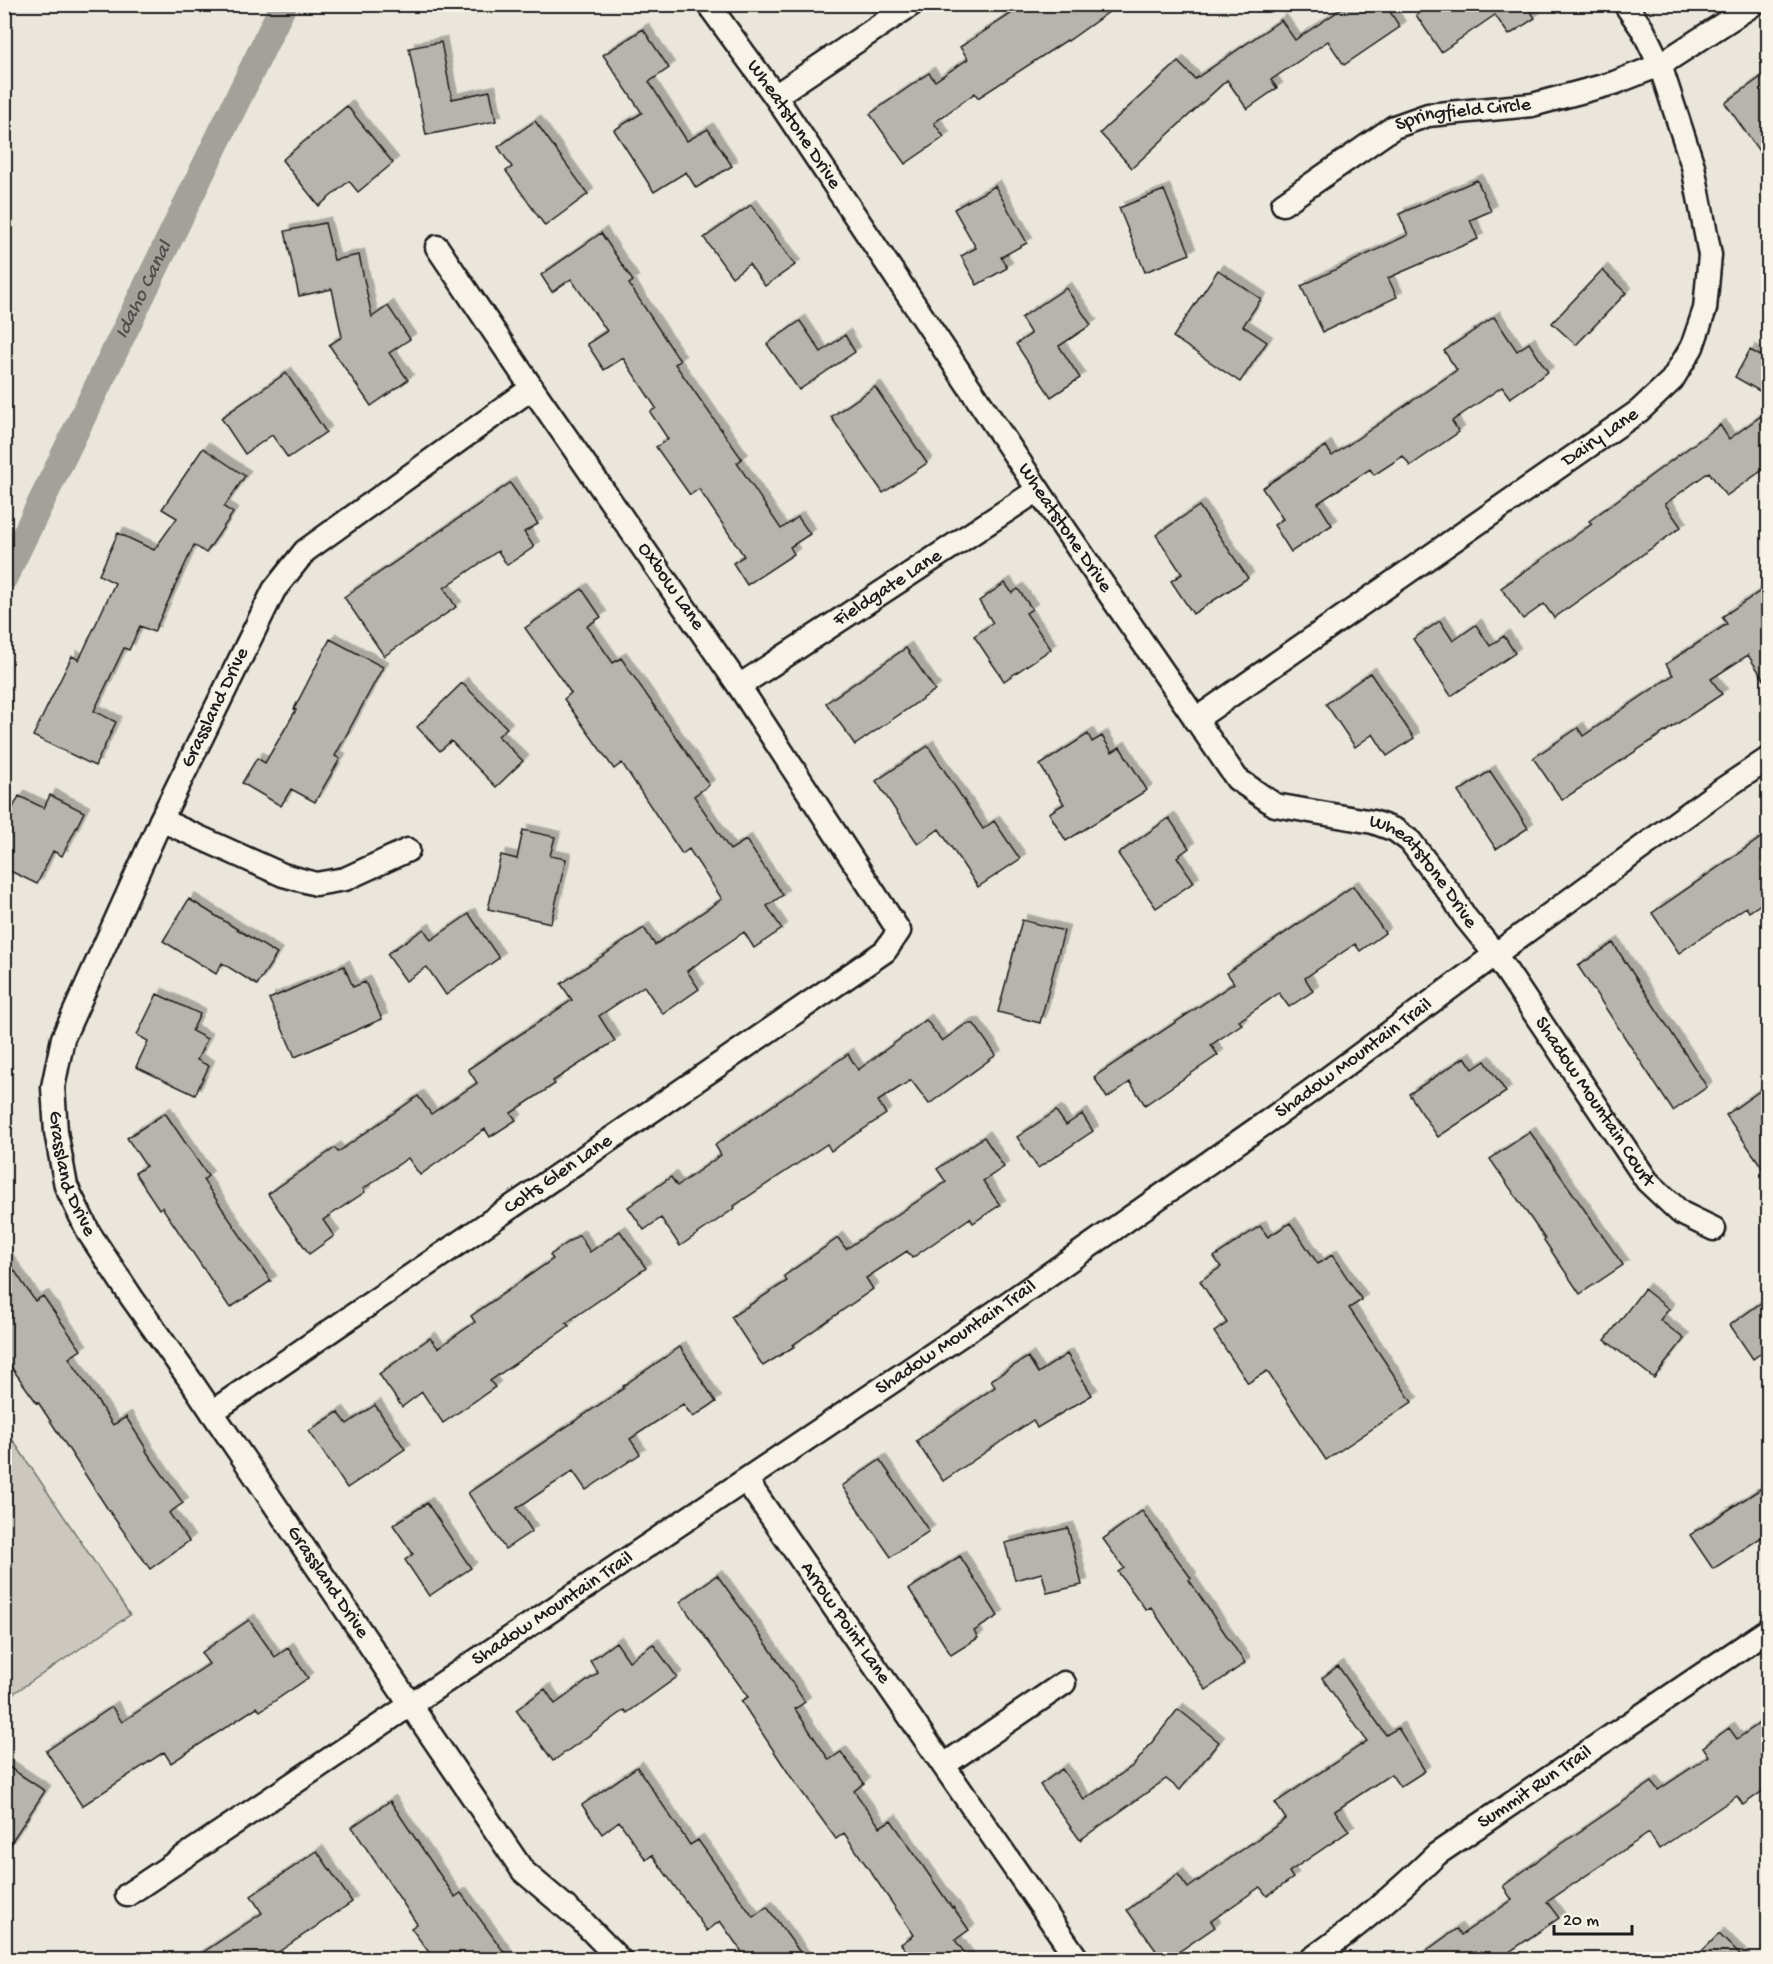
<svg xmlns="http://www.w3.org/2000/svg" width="1773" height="1964" font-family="'Gochi Hand',sans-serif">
<defs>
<filter id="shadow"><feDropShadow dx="5.5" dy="-5.5" stdDeviation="0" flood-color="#0004"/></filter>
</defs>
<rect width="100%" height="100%" fill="#eae6dc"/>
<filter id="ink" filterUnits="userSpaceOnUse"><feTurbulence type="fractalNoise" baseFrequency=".0167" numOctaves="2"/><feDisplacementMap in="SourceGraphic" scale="12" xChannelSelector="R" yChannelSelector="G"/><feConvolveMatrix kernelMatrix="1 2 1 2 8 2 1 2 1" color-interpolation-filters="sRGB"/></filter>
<g filter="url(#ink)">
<!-- green -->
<path fill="#ccc8c0" stroke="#74726e" stroke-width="1.5" d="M 4,1427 L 130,1615 L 5,1699 L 4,1699 Z"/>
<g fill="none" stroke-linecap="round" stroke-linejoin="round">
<!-- canal -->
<path stroke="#a3a19a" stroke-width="27" id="s1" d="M 4,578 L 284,4"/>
</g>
<!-- building -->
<path fill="#b6b4ac" stroke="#1c1c1c" stroke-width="1.5" filter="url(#shadow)" d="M 1026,4 L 1120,4 L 1068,41 L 1067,40 L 978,98 L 975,93 L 934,123 L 944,137 L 905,164 L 870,114 L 929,73 L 935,81 L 968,59 L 960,47 Z
M 1349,4 L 1385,4 L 1400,27 L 1344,65 L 1328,41 L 1271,80 L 1277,88 L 1247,109 L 1227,80 L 1132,168 L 1100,133 L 1178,62 L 1195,79 L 1281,20 L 1295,40 Z
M 1431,4 L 1526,4 L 1535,18 L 1509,35 L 1495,15 L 1441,52 L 1416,15 Z
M 643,29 L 669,68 L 649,82 L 687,141 L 708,129 L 732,166 L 696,188 L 686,172 L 654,192 L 614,130 L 642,113 L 603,55 Z
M 441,42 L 452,99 L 490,91 L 496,121 L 426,135 L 409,48 Z
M 1768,72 L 1768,164 L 1725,103 Z
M 347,106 L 393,163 L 358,192 L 349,181 L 319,206 L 282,160 Z
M 535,121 L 588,194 L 545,226 L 506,171 L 512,167 L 498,147 Z
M 1477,180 L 1491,211 L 1470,220 L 1478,239 L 1388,278 L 1397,297 L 1323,332 L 1301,286 L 1408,235 L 1399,214 Z
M 995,186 L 1027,243 L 1001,257 L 1007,268 L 977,285 L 961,256 L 976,248 L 954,209 Z
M 1164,190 L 1190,254 L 1145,272 L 1119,208 Z
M 751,205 L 795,265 L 765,286 L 749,264 L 732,277 L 704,238 Z
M 325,223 L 334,260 L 359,255 L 372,317 L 388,306 L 410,339 L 389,353 L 408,380 L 371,406 L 329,345 L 342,337 L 332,289 L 299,296 L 285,231 Z
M 601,233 L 633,281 L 629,284 L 680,361 L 675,364 L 742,459 L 737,463 L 781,529 L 798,517 L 810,534 L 790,547 L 794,554 L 747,585 L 733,563 L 744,556 L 699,489 L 690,495 L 656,447 L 668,439 L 650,412 L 656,408 L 623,358 L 604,370 L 587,344 L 607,331 L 571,279 L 552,292 L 541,275 Z
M 1218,270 L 1261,299 L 1243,326 L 1267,342 L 1240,382 L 1173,337 Z
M 1602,270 L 1626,293 L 1576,345 L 1552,323 Z
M 1066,288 L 1091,325 L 1059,346 L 1080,378 L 1051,397 L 1016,344 L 1031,334 L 1021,318 Z
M 1494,317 L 1517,351 L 1529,343 L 1548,372 L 1510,398 L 1502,387 L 1452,421 L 1459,432 L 1410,466 L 1403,456 L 1374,475 L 1370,469 L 1318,503 L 1332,525 L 1291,552 L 1274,525 L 1283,519 L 1262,488 L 1326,446 L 1332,456 L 1457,370 L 1444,351 Z
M 800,321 L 821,352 L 845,335 L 855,352 L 799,390 L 767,344 Z
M 1750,350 L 1768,360 L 1768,396 L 1735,377 Z
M 286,373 L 326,432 L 288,458 L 272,435 L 245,454 L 221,418 Z
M 875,387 L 927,463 L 883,493 L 831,417 Z
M 1768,411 L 1768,466 L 1726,496 L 1709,472 L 1665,504 L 1681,527 L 1554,618 L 1544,604 L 1523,619 L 1501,588 L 1592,524 L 1589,521 L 1720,425 L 1729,439 Z
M 203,448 L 245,476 L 224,507 L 233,513 L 206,553 L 194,545 L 154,632 L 140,626 L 129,650 L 124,648 L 94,711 L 116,722 L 95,766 L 33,736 L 72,656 L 79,660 L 115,583 L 99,575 L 118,533 L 154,550 L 177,518 L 162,509 Z
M 510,483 L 538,524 L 524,532 L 534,547 L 507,565 L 498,551 L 444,588 L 456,607 L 384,656 L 344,597 Z
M 1199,506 L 1248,578 L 1193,614 L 1171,581 L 1182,574 L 1156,535 Z
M 1005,583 L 1012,593 L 1018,589 L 1032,609 L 1026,613 L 1051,649 L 1004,681 L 974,636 L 993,623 L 979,601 Z
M 1768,586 L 1768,686 L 1748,655 L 1711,679 L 1722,694 L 1562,800 L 1533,758 L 1578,728 L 1583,736 L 1673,675 L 1666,664 L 1727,624 L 1722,617 Z
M 582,589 L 601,617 L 587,626 L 613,663 L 621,658 L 709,785 L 694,796 L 730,850 L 746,840 L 783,895 L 767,906 L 782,929 L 754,948 L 744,932 L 687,971 L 699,989 L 663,1014 L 644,986 L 599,1016 L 615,1041 L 553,1081 L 555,1084 L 511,1113 L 516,1120 L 490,1137 L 485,1129 L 420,1175 L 408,1158 L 363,1189 L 365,1192 L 323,1220 L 334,1236 L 309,1254 L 268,1194 L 335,1148 L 338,1152 L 418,1096 L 431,1114 L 477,1083 L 468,1069 L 572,1000 L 561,984 L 644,928 L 655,945 L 722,899 L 689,849 L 682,854 L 622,763 L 614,769 L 564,699 L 571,693 L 525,628 Z
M 1440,621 L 1453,641 L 1476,625 L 1490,646 L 1504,636 L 1515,653 L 1451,696 L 1413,639 Z
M 330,639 L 383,667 L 335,756 L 340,759 L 315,802 L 291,789 L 281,806 L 242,783 L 257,758 L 265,763 L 296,710 L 294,709 Z
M 906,648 L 935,690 L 855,745 L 826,703 Z
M 1370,673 L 1414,738 L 1387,756 L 1373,734 L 1355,747 L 1326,704 Z
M 462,683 L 507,728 L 498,736 L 523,761 L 496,787 L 451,741 L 440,751 L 417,727 Z
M 1088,734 L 1092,742 L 1102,736 L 1112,752 L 1120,747 L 1147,790 L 1066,841 L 1049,813 L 1064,804 L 1040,765 Z
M 928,746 L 983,829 L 994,821 L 1020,859 L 978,887 L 939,829 L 918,844 L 876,781 Z
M 1490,771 L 1528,828 L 1496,849 L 1458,792 Z
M 50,795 L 84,812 L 62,856 L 53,851 L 37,884 L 4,868 L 4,825 L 19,796 L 44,808 Z
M 1169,818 L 1189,848 L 1177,857 L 1194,882 L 1156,908 L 1118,854 Z
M 523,830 L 555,837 L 550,856 L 566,859 L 551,923 L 488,909 L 501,855 L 517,859 Z
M 1768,833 L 1768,899 L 1749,912 L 1746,907 L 1679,953 L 1652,913 Z
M 1353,886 L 1385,933 L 1360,951 L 1355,944 L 1305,978 L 1313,991 L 1289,1007 L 1279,993 L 1239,1021 L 1242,1024 L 1211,1045 L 1218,1055 L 1145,1105 L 1130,1082 L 1107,1098 L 1094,1077 L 1234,983 L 1227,973 Z
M 189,899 L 277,954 L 257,985 L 222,963 L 216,974 L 163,941 Z
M 469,914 L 499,958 L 446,995 L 427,967 L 406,981 L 387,954 L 424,929 L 431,940 Z
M 1022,920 L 1064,931 L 1040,1023 L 998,1012 Z
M 1613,943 L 1707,1087 L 1673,1111 L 1578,966 Z
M 344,966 L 353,987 L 365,982 L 382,1019 L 295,1057 L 269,999 Z
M 157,994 L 200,1014 L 192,1031 L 207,1039 L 197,1060 L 209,1066 L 195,1095 L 136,1067 L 148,1041 L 137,1035 Z
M 926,1020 L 942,1041 L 966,1024 L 974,1024 L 996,1055 L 929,1104 L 911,1080 L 878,1101 L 886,1114 L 831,1151 L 827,1144 L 734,1206 L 735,1208 L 680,1246 L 661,1218 L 644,1230 L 628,1207 L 671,1177 L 677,1186 L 721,1155 L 715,1145 L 848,1054 L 858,1070 Z
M 1465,1057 L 1473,1069 L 1485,1061 L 1506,1092 L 1438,1137 L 1409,1094 Z
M 1768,1085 L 1768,1176 L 1726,1115 Z
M 1056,1111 L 1066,1125 L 1082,1114 L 1093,1131 L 1038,1168 L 1017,1137 Z
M 165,1113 L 208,1176 L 203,1180 L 271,1281 L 230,1308 L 162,1207 L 159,1209 L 135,1173 L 146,1166 L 127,1138 Z
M 1530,1132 L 1623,1265 L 1580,1294 L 1544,1240 L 1545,1239 L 1490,1159 Z
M 984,1137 L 1004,1167 L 983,1181 L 1000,1205 L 973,1223 L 970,1218 L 912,1258 L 907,1251 L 866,1278 L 873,1289 L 793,1345 L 795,1346 L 763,1366 L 731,1317 L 787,1281 L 784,1276 L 838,1238 L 846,1249 L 946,1182 L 937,1169 Z
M 1290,1223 L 1318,1264 L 1332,1255 L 1362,1300 L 1349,1308 L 1412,1402 L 1326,1460 L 1267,1371 L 1248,1383 L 1214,1332 L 1227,1323 L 1200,1281 L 1221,1267 L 1214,1257 L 1260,1226 L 1268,1237 Z
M 620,1231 L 646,1268 L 566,1323 L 569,1326 L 490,1381 L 495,1387 L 443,1423 L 422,1392 L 402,1407 L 379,1374 L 430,1338 L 438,1348 L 475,1322 L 471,1316 L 553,1259 L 550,1255 L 579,1235 L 590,1252 Z
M 4,1255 L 35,1301 L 43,1296 L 81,1350 L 69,1358 L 113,1425 L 126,1417 L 147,1450 L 146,1451 L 183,1503 L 169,1513 L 189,1541 L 150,1569 L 107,1508 L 38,1402 L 37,1403 L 4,1357 Z
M 1644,1289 L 1669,1309 L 1660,1320 L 1684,1339 L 1654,1378 L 1605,1340 Z
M 1768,1298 L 1768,1348 L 1753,1359 L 1730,1325 Z
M 680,1347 L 716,1402 L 693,1417 L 683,1404 L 630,1439 L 640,1454 L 586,1490 L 573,1471 L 517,1508 L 532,1531 L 505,1549 L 468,1493 L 624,1388 L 623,1386 Z
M 1067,1354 L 1092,1395 L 1037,1428 L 1033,1420 L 943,1481 L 916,1441 L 995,1387 L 991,1380 L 1028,1357 L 1038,1373 Z
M 375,1405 L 405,1449 L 347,1488 L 309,1431 L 338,1412 L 347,1424 Z
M 880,1460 L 929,1531 L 891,1557 L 842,1486 Z
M 1768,1484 L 1768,1533 L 1713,1569 L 1690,1535 Z
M 427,1503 L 471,1568 L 429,1596 L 405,1560 L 413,1554 L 393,1525 Z
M 1142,1511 L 1191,1578 L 1189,1580 L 1245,1663 L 1206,1690 L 1151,1607 L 1146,1610 L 1118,1572 L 1124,1568 L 1103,1539 Z
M 1068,1528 L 1082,1585 L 1047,1593 L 1042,1573 L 1015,1580 L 1005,1543 Z
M 960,1556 L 998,1616 L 974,1631 L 978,1638 L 951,1655 L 909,1589 Z
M 717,1575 L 770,1649 L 805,1702 L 795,1709 L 829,1760 L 841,1752 L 864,1783 L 854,1791 L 880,1827 L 891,1820 L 952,1908 L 953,1907 L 969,1930 L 955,1940 L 969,1959 L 912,1959 L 901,1944 L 914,1935 L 844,1833 L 836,1839 L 791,1777 L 741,1701 L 748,1697 L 680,1602 Z
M 249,1620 L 275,1657 L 288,1648 L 308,1678 L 260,1711 L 257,1707 L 171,1763 L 164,1752 L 82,1806 L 46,1751 L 112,1707 L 122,1722 L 209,1664 L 201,1653 Z
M 616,1642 L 629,1661 L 653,1644 L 677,1677 L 627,1713 L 625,1710 L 553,1761 L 516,1710 L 545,1689 L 555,1704 L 598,1673 L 590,1661 Z
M 1338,1666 L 1386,1735 L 1398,1728 L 1425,1771 L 1400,1787 L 1391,1774 L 1335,1811 L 1349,1831 L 1289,1872 L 1293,1878 L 1267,1896 L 1260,1887 L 1211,1921 L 1215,1927 L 1168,1959 L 1162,1959 L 1127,1910 L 1178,1874 L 1188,1888 L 1286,1819 L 1275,1803 L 1367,1741 L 1322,1678 Z
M 1178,1709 L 1219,1742 L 1180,1790 L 1166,1779 L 1080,1840 L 1040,1785 L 1062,1769 L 1084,1800 L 1134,1765 Z
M 1760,1723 L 1768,1736 L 1768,1787 L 1743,1805 L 1737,1796 L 1659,1849 L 1649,1833 L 1547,1902 L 1559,1918 L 1499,1959 L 1415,1959 L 1456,1929 L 1461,1935 L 1512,1900 L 1503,1886 L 1547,1854 L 1652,1782 L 1658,1790 L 1709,1756 L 1703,1747 L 1729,1728 L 1737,1739 Z
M 4,1764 L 45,1791 L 4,1853 Z
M 637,1767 L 690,1845 L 698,1840 L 753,1917 L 767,1907 L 805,1959 L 747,1959 L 720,1921 L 707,1931 L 652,1855 L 646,1860 L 619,1821 L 602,1834 L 582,1805 Z
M 390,1801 L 455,1897 L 461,1893 L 509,1959 L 434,1959 L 411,1928 L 417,1924 L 352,1827 Z
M 317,1851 L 352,1902 L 268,1959 L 193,1959 L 262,1913 L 251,1896 Z
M 1719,1934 L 1744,1959 L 1694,1959 Z"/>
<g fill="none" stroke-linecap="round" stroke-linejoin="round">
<!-- minor casing -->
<g stroke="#1c1c1c" stroke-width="27">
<g id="minor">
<path id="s2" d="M 708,4 L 775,96 L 1055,515 L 1237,779 L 1275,805 L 1373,822 L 1395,830 L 1410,841 L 1452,896 L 1465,917 L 1495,954 L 1647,1181 L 1681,1213 L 1714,1229"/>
<path d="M 775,96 L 912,4"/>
<path id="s3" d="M 1283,204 L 1394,127 L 1428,115 L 1532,105 L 1614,83 L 1660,65 L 1754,4"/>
<path id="s4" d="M 532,388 L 305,551 L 274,590 L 161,820 L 63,1038 L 53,1087 L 56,1132 L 66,1186 L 89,1233 L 132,1298 L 193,1384 L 523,1871 L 582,1921 L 620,1960"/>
<path id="s5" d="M 739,686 L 1038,490"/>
<path id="s6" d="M 1195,720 L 1639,411 L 1672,380 L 1692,347 L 1705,309 L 1710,255 L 1693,166 L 1660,65 L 1643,30 L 1625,4"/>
<path d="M 161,820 L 283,875 L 316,884 L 345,879 L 408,850"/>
<path id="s7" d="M 212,1412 L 885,951 L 899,931 L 739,686 L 532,388 L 437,247"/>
<path id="s8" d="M 746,1480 L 1078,1960"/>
<path d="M 944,1765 L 1064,1683"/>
<path id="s9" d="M 127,1895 L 994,1313 L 1308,1093 L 1523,934 L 1714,795 L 1768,759"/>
<path id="s10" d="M 1310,1960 C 1356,1928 1397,1893 1437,1854 L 1768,1630"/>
</g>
</g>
<!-- minor -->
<use href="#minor" stroke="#f7f3e8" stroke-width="22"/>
</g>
</g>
<g text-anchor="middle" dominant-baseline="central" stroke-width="4.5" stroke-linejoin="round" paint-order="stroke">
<!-- street labels -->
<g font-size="20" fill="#1c1c1c" stroke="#f7f3e8">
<text stroke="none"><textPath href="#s3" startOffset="206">Springfield Circle</textPath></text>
<text stroke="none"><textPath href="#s2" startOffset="148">Wheatstone Drive</textPath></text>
<text stroke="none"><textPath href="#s6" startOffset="494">Dairy Lane</textPath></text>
<text stroke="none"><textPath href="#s2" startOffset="634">Wheatstone Drive</textPath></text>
<text transform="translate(670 587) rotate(55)">Oxbow Lane</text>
<text stroke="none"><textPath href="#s5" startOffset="178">Fieldgate Lane</textPath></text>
<text transform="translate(216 708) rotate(-64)">Grassland Drive</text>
<text stroke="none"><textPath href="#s2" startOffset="1156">Wheatstone Drive</textPath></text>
<text stroke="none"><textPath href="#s9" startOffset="1485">Shadow Mountain Trail</textPath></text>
<text stroke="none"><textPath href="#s2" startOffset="1446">Shadow Mountain Court</textPath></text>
<text stroke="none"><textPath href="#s4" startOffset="964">Grassland Drive</textPath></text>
<text stroke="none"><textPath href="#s7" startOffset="420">Colts Glen Lane</textPath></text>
<text stroke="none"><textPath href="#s9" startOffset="999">Shadow Mountain Trail</textPath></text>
<text stroke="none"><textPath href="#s4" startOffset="1450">Grassland Drive</textPath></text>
<text stroke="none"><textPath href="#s9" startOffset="513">Shadow Mountain Trail</textPath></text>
<text stroke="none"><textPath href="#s8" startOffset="174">Arrow Point Lane</textPath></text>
<text stroke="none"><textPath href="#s10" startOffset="284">Summit Run Trail</textPath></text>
</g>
<!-- water labels -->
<g font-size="21" font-style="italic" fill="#52514e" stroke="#f7f3e8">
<text stroke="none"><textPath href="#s1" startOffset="320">Idaho Canal</textPath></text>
</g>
</g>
<!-- margin -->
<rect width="1773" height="1964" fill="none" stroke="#f7f3e8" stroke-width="24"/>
<rect x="12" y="12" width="1749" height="1940" fill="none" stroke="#1c1c1c" stroke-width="2" filter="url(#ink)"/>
<!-- scale -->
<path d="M1554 1925v9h78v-9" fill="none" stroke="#1c1c1c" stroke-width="3"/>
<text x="1563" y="1925" font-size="18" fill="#1c1c1c" stroke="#f7f3e8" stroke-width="4.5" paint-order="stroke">20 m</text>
</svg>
